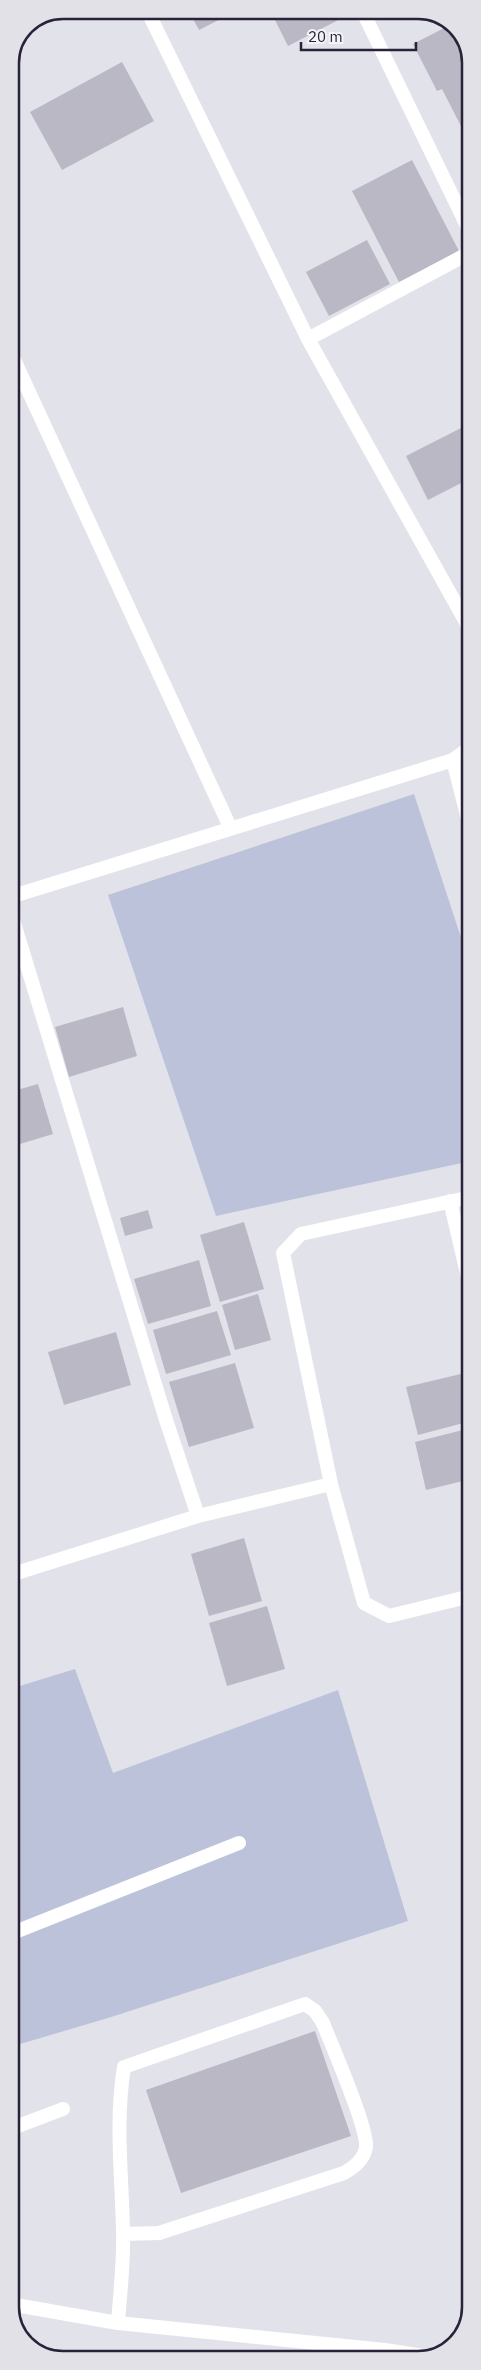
<svg xmlns="http://www.w3.org/2000/svg" width="481" height="2370" font-family="'IBM Plex Sans',sans-serif">
<rect width="100%" height="100%" fill="#e2e2ea"/>
<!-- green -->
<path fill="#bcc2d9" d="M 414,794 L 471,968 L 471,1161 L 216,1216 L 108,895 Z
M 75,1669 L 113,1773 L 338,1690 L 408,1921 L 108,2018 L 10,2047 L 10,1689 Z"/>
<!-- building -->
<path fill="#b9b8c4" d="M 188,10 L 238,10 L 199,30 Z
M 270,10 L 343,10 L 346,16 L 288,46 Z
M 452,24 L 455,25 L 471,56 L 471,131 L 465,134 L 442,89 L 437,91 L 413,44 Z
M 122,62 L 154,121 L 62,170 L 30,112 Z
M 412,160 L 459,251 L 399,282 L 352,191 Z
M 367,240 L 390,284 L 329,316 L 306,272 Z
M 467,425 L 471,432 L 471,478 L 428,500 L 406,456 Z
M 123,1007 L 137,1056 L 69,1077 L 55,1027 Z
M 38,1084 L 53,1134 L 10,1147 L 10,1092 Z
M 148,1210 L 153,1228 L 125,1236 L 120,1218 Z
M 244,1222 L 264,1289 L 220,1302 L 200,1235 Z
M 199,1260 L 211,1306 L 148,1324 L 134,1279 Z
M 258,1294 L 271,1340 L 235,1350 L 222,1305 Z
M 217,1311 L 231,1355 L 166,1374 L 153,1330 Z
M 116,1332 L 131,1385 L 64,1405 L 48,1352 Z
M 235,1363 L 254,1428 L 189,1447 L 169,1382 Z
M 465,1373 L 471,1395 L 471,1421 L 418,1435 L 406,1387 Z
M 471,1428 L 471,1479 L 426,1490 L 415,1442 Z
M 244,1538 L 262,1601 L 209,1616 L 191,1554 Z
M 267,1606 L 285,1669 L 227,1686 L 209,1623 Z
M 315,2031 L 351,2136 L 181,2193 L 146,2090 Z"/>
<g fill="none" stroke-linecap="round" stroke-linejoin="round">
<!-- service -->
<path stroke="#fff" stroke-width="14" d="M 118,2323 C 120,2293 124,2262 123,2231 C 122,2177 115,2122 124,2067 L 305,2004 L 315,2011 L 323,2023 C 332,2046 368,2128 366,2147 C 364,2160 354,2167 344,2173 L 159,2233 L 123,2234"/>
<!-- minor -->
<path stroke="#fff" stroke-width="14" d="M 147,10 L 308,339 L 471,631
M 362,10 L 471,234
M 308,339 L 471,252
M 10,351 L 230,827
M 453,760 L 471,831
M 10,897 L 453,760 L 471,747
M 10,910 L 166,1420 L 198,1516
M 471,1197 L 301,1234 L 283,1253 L 331,1484 L 364,1603 L 389,1616 L 471,1596
M 450,1201 L 471,1290
M 10,1575 L 198,1516 L 331,1484
M 10,1934 L 239,1843
M 10,2129 L 63,2109"/>
<!-- tertiary -->
<path stroke="#fff" stroke-width="14" d="M 10,2304 L 118,2323 L 385,2350 L 430,2357"/>
</g>
<!-- crop -->
<path d="M0 0H481V2370H0ZM63 19H418A44 44 0 0 1 462 63V2307A44 44 0 0 1 418 2351H63A44 44 0 0 1 19 2307V63A44 44 0 0 1 63 19Z" fill="#e2e1e8" fill-rule="evenodd"/>
<path fill="none" stroke="#292339" stroke-width="2.5" d="M63 19H418A44 44 0 0 1 462 63V2307A44 44 0 0 1 418 2351H63A44 44 0 0 1 19 2307V63A44 44 0 0 1 63 19Z"/>
<!-- scale -->
<path d="M301 42v8h115v-8" fill="none" stroke="#292339" stroke-width="2.5"/>
<text x="308" y="42" font-size="15" fill="#292339" stroke="#f2f2f7" stroke-width="4" paint-order="stroke">20 m</text>
</svg>
